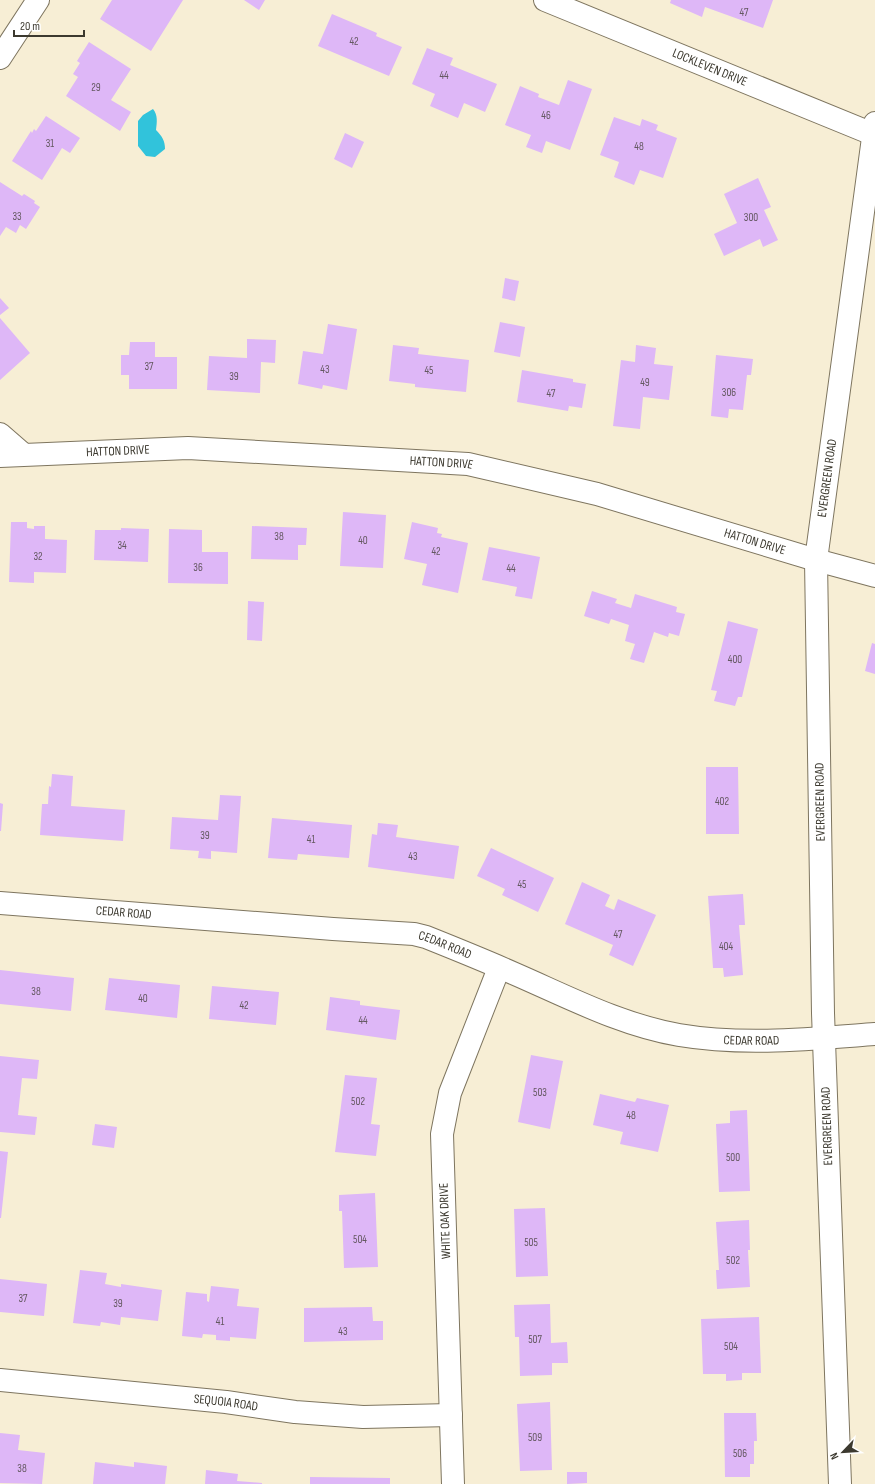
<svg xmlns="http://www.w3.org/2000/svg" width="875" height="1484" font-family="'Sofia Sans Condensed',sans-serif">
<rect width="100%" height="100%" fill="#f7eed5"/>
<!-- water -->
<path fill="#31c3db" d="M 153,109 C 158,115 157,122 156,130 C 162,136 165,141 165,149 L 155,157 L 146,156 L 138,146 L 138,121 L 143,115 Z"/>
<!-- building -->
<path fill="#deb7f7" d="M 112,0 L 183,0 L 151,51 L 100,19 Z
M 244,0 L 265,0 L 259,10 Z
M 671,0 L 773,0 L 763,28 L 705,7 L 702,17 L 670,3 Z
M 332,14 L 377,33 L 376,36 L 402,47 L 389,76 L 318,46 Z
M 89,42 L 131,69 L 111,100 L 131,112 L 120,131 L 66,96 L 78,77 L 73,74 L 80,63 L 77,61 Z
M 427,48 L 453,58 L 450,65 L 497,84 L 485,112 L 464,103 L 458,118 L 430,106 L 435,94 L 412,84 Z
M 568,80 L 592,89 L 570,150 L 546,141 L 542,153 L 526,147 L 531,135 L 505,125 L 520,86 L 539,94 L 538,97 L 559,105 Z
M 46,116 L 80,138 L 70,153 L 62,148 L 42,180 L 12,161 L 31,131 L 32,133 L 34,129 L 36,131 Z
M 614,117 L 640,126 L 642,119 L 658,125 L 656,130 L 677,138 L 663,178 L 640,170 L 634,185 L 614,177 L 619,162 L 600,155 Z
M 345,133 L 364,142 L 352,168 L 334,159 Z
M 758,178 L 771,207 L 764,210 L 778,240 L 763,247 L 760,239 L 724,256 L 714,234 L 737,223 L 724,194 Z
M 0,182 L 22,196 L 24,194 L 35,201 L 34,203 L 40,207 L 26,229 L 20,225 L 16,233 L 6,227 L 0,236 Z
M 505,278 L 519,281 L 515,301 L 502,298 Z
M 0,298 L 9,308 L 0,315 Z
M 0,318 L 30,353 L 0,380 Z
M 500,322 L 525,327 L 520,357 L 494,352 Z
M 328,324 L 357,329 L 347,390 L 323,385 L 322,389 L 298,384 L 303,351 L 323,354 Z
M 247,339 L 276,340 L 275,363 L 261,362 L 260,393 L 207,390 L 209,356 L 247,358 Z
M 130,342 L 155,342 L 155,357 L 177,357 L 177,389 L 129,389 L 129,375 L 121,375 L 121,355 L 129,355 Z
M 393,345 L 419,348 L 418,354 L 469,360 L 466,392 L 415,387 L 415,384 L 389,381 Z
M 636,345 L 656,348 L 654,364 L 673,366 L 669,400 L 643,397 L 640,429 L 613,426 L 621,360 L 635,362 Z
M 716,355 L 753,359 L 751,375 L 747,375 L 743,410 L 729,409 L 728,418 L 711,416 Z
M 522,370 L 573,379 L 573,382 L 586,384 L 582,408 L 569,406 L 568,411 L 517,402 Z
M 343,512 L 386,515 L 383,568 L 340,566 Z
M 11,522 L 27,522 L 27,528 L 34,529 L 34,526 L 45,526 L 45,539 L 67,540 L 66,573 L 34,572 L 34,583 L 9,582 Z
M 412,522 L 438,528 L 437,533 L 442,534 L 441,537 L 468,543 L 458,593 L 422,585 L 427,564 L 404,559 Z
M 252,526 L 307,528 L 306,545 L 298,545 L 298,560 L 251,559 Z
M 121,528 L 149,529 L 148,562 L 94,560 L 95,530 L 121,530 Z
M 169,529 L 202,530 L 202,552 L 228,552 L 228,584 L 168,583 Z
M 489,547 L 540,557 L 532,599 L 515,596 L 517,587 L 482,580 Z
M 592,591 L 617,599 L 615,603 L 631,608 L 635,594 L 677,607 L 676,612 L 685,614 L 679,636 L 669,633 L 668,637 L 654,632 L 644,663 L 630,659 L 635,644 L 625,641 L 629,625 L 611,619 L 609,624 L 584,616 Z
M 248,601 L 264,602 L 262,641 L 247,640 Z
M 728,621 L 758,629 L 742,697 L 738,697 L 735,706 L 714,701 L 717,691 L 711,690 Z
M 872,643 L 875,644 L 875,674 L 865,671 Z
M 706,767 L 738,767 L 739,834 L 706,834 Z
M 52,774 L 73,776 L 71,806 L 125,810 L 123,841 L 40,835 L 42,804 L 48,804 L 49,786 L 51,787 Z
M 220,795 L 241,796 L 237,853 L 211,851 L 211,859 L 198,858 L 199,851 L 170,849 L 172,817 L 218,820 Z
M 0,803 L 3,804 L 1,831 L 0,831 Z
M 272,818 L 352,825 L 349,858 L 298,854 L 297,860 L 268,858 Z
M 378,823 L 398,825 L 396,837 L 459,846 L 454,879 L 368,867 L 372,834 L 377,835 Z
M 491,848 L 554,878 L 538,912 L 502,895 L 505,889 L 477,876 Z
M 582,882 L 610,895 L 605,906 L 614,910 L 618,899 L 656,915 L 633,966 L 609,955 L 613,945 L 565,924 Z
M 743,894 L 745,925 L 739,925 L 743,975 L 724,977 L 723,968 L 713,968 L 708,896 Z
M 0,970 L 74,978 L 71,1011 L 0,1004 Z
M 109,978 L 180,985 L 177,1018 L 105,1010 Z
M 212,986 L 279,992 L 276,1025 L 209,1019 Z
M 330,997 L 360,1001 L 360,1005 L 400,1010 L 396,1040 L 326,1030 Z
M 531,1055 L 563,1061 L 550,1129 L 518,1122 Z
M 0,1056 L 39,1060 L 37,1079 L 22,1078 L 18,1115 L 37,1117 L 35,1135 L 0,1132 Z
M 345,1075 L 377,1078 L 371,1124 L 380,1125 L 376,1156 L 335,1152 Z
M 600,1094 L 635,1102 L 637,1098 L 669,1105 L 658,1152 L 620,1144 L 623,1132 L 593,1125 Z
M 747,1110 L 750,1191 L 719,1192 L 716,1124 L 730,1123 L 730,1111 Z
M 95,1124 L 117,1127 L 114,1148 L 92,1145 Z
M 0,1151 L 8,1152 L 1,1218 L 0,1218 Z
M 375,1193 L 378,1267 L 344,1268 L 342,1211 L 339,1211 L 339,1195 Z
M 545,1208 L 548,1276 L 516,1277 L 514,1209 Z
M 749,1220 L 750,1250 L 748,1250 L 750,1287 L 717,1289 L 716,1270 L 719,1270 L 716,1222 Z
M 80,1270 L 107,1273 L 105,1284 L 121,1287 L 121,1284 L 162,1290 L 158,1321 L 121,1317 L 120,1325 L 101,1322 L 100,1326 L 73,1323 Z
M 0,1279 L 47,1284 L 44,1316 L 0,1312 Z
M 211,1286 L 239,1289 L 237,1306 L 259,1308 L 256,1339 L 230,1337 L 230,1341 L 216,1340 L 216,1335 L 203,1334 L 202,1338 L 182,1336 L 186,1292 L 207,1294 L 207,1301 L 209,1302 Z
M 550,1304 L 551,1343 L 567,1342 L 568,1363 L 552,1363 L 552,1375 L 520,1376 L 519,1337 L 515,1337 L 514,1305 Z
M 372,1307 L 373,1321 L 383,1321 L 383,1340 L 304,1342 L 304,1308 Z
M 759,1317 L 761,1373 L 742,1373 L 742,1380 L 726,1381 L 726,1374 L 703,1374 L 701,1319 Z
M 550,1402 L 552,1470 L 520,1471 L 517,1404 Z
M 724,1413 L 756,1413 L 757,1441 L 754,1441 L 754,1464 L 750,1464 L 750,1477 L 725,1477 Z
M 0,1433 L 20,1435 L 18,1450 L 45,1453 L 42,1484 L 0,1483 Z
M 95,1462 L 134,1467 L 134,1462 L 167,1466 L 165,1484 L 93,1484 Z
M 206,1470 L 238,1474 L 237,1481 L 262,1483 L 262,1484 L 205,1484 Z
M 567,1472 L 587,1472 L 587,1483 L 567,1484 Z
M 310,1477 L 390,1478 L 390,1484 L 310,1484 Z"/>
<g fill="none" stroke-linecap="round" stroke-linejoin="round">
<!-- minor casing -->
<g stroke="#7e755f" stroke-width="24">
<g id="minor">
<path id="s1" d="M 545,0 L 875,135"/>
<path d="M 0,58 L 38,0"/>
<path d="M 0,434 L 23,454"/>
<path id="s2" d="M 0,456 L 188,448 L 468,464 L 597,494 L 816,560 L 875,576"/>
<path id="s3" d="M 0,903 L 333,929 L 414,934 L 426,937 C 456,949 486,961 515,974 C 568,997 621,1025 679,1035 C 744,1046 810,1039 875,1034"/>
<path id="s4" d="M 0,1380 L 226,1402 L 295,1412 L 363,1417 L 451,1415"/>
<path d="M 453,1484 L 442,1134 L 450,1093 L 499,968"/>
<path id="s5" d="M 840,1484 L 823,1013 L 816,560 L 875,123"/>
</g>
</g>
<!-- minor -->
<use href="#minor" stroke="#fff" stroke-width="22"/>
</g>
<g text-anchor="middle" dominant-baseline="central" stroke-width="3" stroke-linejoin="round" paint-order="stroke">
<!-- number labels -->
<g font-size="11" fill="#645861">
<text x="744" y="12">47</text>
<text x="354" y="41">42</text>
<text x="444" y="75">44</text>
<text x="96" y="87">29</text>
<text x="546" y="115">46</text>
<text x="50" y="143">31</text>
<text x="639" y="146">48</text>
<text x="17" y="216">33</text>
<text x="751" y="217">300</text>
<text x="149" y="366">37</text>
<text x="325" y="369">43</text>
<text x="429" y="370">45</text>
<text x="234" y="376">39</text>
<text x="645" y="382">49</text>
<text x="729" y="392">306</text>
<text x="551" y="393">47</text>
<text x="279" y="536">38</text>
<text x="363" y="540">40</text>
<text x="122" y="545">34</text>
<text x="436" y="551">42</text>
<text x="38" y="556">32</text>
<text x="198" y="567">36</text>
<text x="511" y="568">44</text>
<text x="735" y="659">400</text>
<text x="722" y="801">402</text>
<text x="205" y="835">39</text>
<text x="311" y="839">41</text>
<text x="413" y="856">43</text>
<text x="522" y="884">45</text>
<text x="618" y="934">47</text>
<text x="726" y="946">404</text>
<text x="36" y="991">38</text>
<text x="143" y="998">40</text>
<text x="244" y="1005">42</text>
<text x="363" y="1020">44</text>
<text x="540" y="1092">503</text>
<text x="358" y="1101">502</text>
<text x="631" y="1115">48</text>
<text x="733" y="1157">500</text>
<text x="360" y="1239">504</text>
<text x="531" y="1242">505</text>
<text x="733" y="1260">502</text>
<text x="23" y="1298">37</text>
<text x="118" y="1303">39</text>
<text x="220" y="1321">41</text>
<text x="343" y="1331">43</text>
<text x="535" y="1339">507</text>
<text x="731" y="1346">504</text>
<text x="535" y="1437">509</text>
<text x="740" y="1453">506</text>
<text x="22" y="1468">38</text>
</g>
<!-- street labels -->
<g font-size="13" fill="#3c392f" stroke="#fff">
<text stroke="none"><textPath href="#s1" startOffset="178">LOCKLEVEN DRIVE</textPath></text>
<text stroke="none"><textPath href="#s2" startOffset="118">HATTON DRIVE</textPath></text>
<text stroke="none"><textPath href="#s2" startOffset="442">HATTON DRIVE</textPath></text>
<text stroke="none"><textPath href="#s5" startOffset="1007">EVERGREEN ROAD</textPath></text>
<text stroke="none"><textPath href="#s2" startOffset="766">HATTON DRIVE</textPath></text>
<text transform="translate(820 802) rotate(-91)">EVERGREEN ROAD</text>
<text stroke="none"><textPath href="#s3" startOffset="124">CEDAR ROAD</textPath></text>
<text stroke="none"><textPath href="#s3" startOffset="448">CEDAR ROAD</textPath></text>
<text stroke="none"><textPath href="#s3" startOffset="772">CEDAR ROAD</textPath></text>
<text transform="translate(827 1126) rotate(-92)">EVERGREEN ROAD</text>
<text transform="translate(445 1221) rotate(-92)">WHITE OAK DRIVE</text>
<text stroke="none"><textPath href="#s4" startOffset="227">SEQUOIA ROAD</textPath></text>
</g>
</g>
<!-- north arrow -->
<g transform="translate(843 1452) rotate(245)" stroke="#ffffff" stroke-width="3" paint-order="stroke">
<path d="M0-3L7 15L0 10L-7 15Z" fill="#3c392f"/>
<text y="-6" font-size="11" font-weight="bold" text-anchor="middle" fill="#3c392f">N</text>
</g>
<!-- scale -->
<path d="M14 30v6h70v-6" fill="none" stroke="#3c392f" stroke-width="2"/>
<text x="20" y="30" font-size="12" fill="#3c392f" stroke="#ffffff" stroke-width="3" paint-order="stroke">20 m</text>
</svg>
